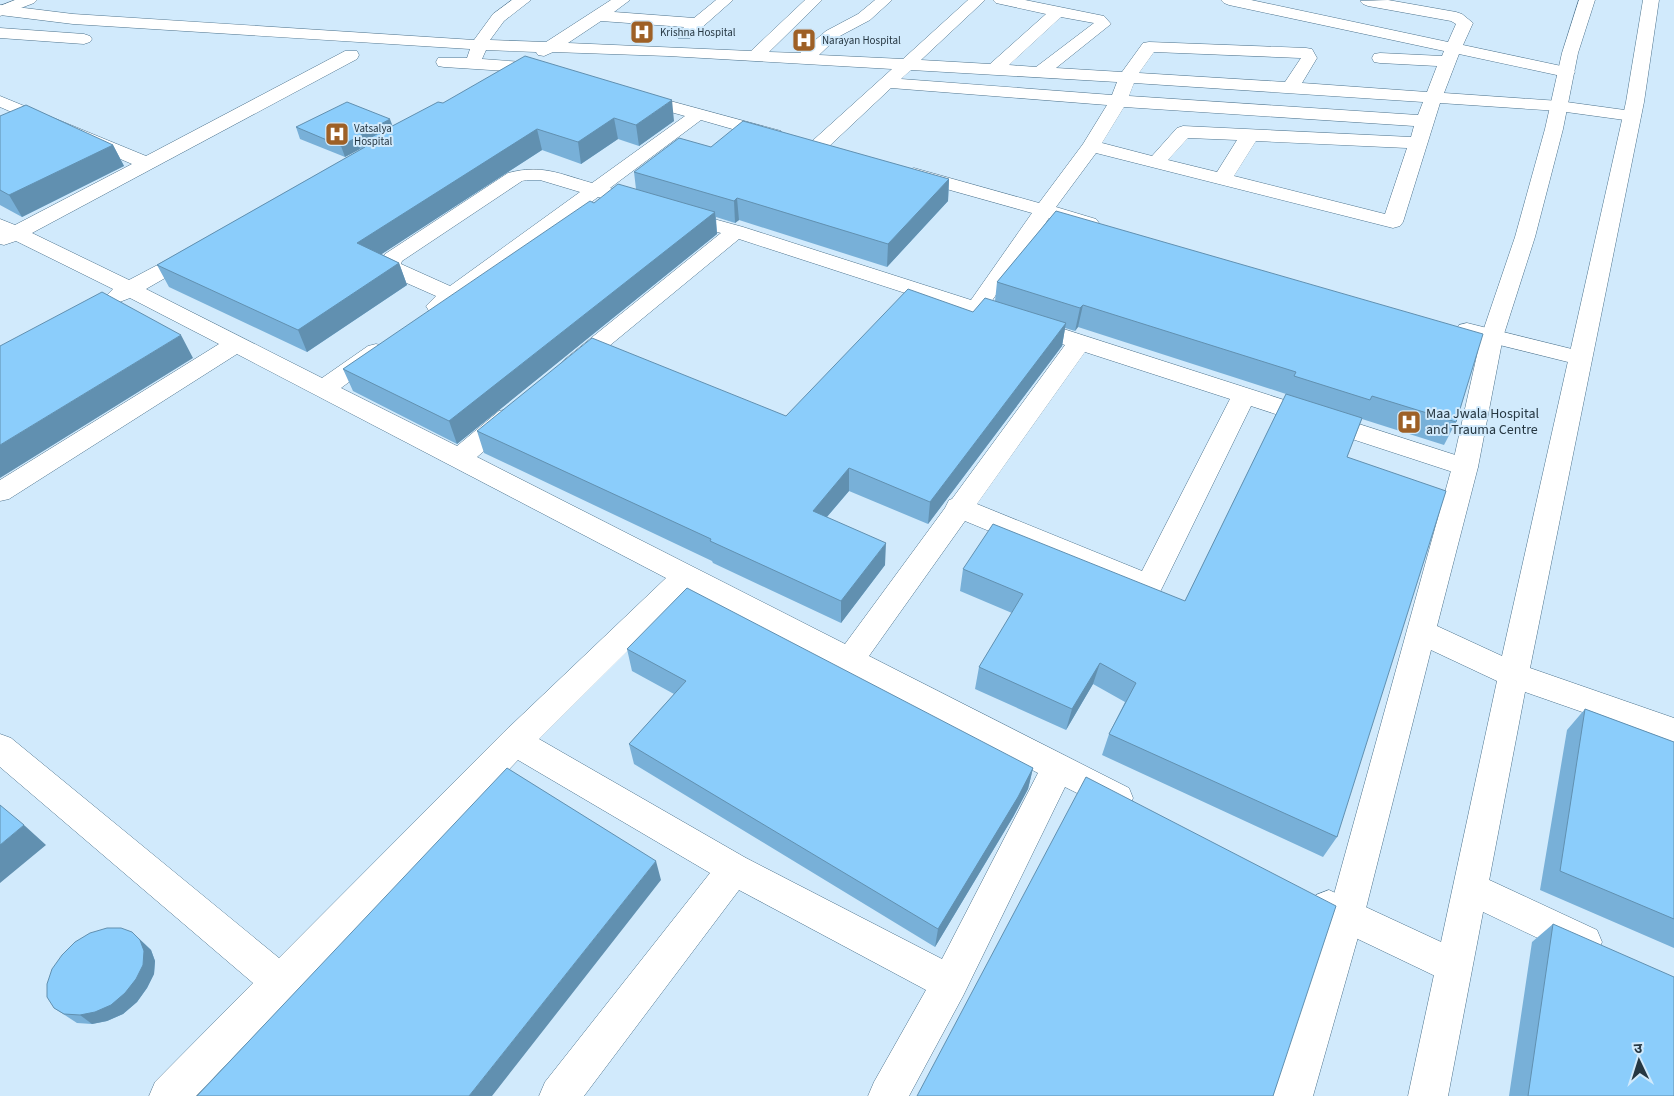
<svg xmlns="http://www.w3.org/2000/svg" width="1674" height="1096" font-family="'Source Sans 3','Noto Sans Devanagari',sans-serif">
<rect width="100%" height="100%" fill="#d1eafc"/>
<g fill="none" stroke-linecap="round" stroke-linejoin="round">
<!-- minor casing -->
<g stroke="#4d738d" stroke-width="1">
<path id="minor" d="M 512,0 L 531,0 L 504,21 L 490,40 L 546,42 L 611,0 L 630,0 L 614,12 L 694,18 L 716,0 L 733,0 L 690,38 L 678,38 L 676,35 L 684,27 L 601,21 L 568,43 L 751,51 L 805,0 L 822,0 L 769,52 L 800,53 L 826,31 L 858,14 L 875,0 L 892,0 L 870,20 L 838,37 L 819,55 L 903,59 L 968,0 L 985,0 L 921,60 L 990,64 L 1046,14 L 996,3 L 993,0 L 1025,0 L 1104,16 L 1111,24 L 1056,68 L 1122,72 L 1143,43 L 1149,42 L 1306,48 L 1312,49 L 1317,58 L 1302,83 L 1427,92 L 1437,66 L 1380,63 L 1374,62 L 1372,58 L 1374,54 L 1380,53 L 1442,56 L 1444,51 L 1229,5 L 1224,3 L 1221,0 L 1251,0 L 1448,42 L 1456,24 L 1451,21 L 1368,6 L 1363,4 L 1360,1 L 1388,0 L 1456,12 L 1462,14 L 1473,23 L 1463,45 L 1566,67 L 1572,68 L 1575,72 L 1572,76 L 1566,77 L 1459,54 L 1444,93 L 1559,101 L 1632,111 L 1638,112 L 1641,116 L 1638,120 L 1632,121 L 1559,111 L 1440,103 L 1403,222 L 1400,226 L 1393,228 L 1096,153 L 1056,207 L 1096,219 L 1099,223 L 1096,227 L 1089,229 L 1049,218 L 989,305 L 1474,461 L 1478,467 L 1474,473 L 1465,476 L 1251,406 L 1163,586 L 1159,594 L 1149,597 L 965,521 L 869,656 L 1129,788 L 1133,798 L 1129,808 L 1117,813 L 1065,787 L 963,996 L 909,1096 L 868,1096 L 874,1082 L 926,990 L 739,890 L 584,1096 L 539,1096 L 545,1082 L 710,873 L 518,760 L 196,1096 L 149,1096 L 155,1082 L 253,983 L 0,767 L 0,734 L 11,738 L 279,958 L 504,732 L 666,578 L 237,354 L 9,499 L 0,501 L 0,480 L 219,344 L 130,298 L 117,303 L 109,301 L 106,296 L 113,289 L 16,241 L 4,245 L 0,244 L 0,219 L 15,225 L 132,164 L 0,107 L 0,96 L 146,156 L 345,51 L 357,51 L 359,55 L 357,59 L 32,233 L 129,280 L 186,250 L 193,248 L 200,250 L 204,254 L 200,258 L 146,289 L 322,378 L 368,346 L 376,344 L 384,346 L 388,351 L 384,356 L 341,388 L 457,446 L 499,411 L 508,409 L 517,411 L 520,417 L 517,423 L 477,457 L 845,644 L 945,508 L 949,500 L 952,499 L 1065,345 L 739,239 L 580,370 L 572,372 L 564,370 L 560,365 L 564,360 L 721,233 L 674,220 L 671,216 L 674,212 L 681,210 L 743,227 L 971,300 L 1032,213 L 907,178 L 904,174 L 907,170 L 914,168 L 921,170 L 1039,203 L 1083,144 L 1107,105 L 891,88 L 824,151 L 817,153 L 810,151 L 808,147 L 810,143 L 892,69 L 668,56 L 553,52 L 544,56 L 538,55 L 536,52 L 486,50 L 482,59 L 522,62 L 551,69 L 554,73 L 551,77 L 545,78 L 522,72 L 444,67 L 438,66 L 436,62 L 438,58 L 467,58 L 470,49 L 73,24 L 0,15 L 0,5 L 73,14 L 474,40 L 493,14 ZM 1061,17 L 1094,23 L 1036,67 L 1009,65 ZM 1154,52 L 1300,58 L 1301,58 L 1285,82 L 1139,73 ZM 911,70 L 1117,82 L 1112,95 L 901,79 ZM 1134,83 L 1423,102 L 1418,115 L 1129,96 ZM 1124,107 L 1414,126 L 1411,137 L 1183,126 L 1177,128 L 1152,156 L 1102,143 ZM 1188,138 L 1237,140 L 1217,172 L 1168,160 ZM 1256,141 L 1407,148 L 1385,214 L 1234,176 ZM 1085,352 L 1230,399 L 1142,571 L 977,504 ZM 689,590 L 1038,773 L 942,959 L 746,858 L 539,739 Z
M 0,28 L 84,34 L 90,36 L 92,39 L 90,42 L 84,44 L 0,38 Z
M 637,92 L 781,131 L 783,135 L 781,139 L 774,141 L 701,120 L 610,188 L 649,200 L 652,204 L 649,208 L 642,210 L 598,197 L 445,311 L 437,313 L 429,311 L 426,306 L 436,296 L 384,273 L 379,264 L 385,254 L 508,173 C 542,164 560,174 592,183 L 685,116 L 631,101 L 628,97 L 631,93 ZM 527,180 L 540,180 L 580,192 L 450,286 L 401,264 L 402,261 L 522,181 Z
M 1467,323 L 1588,353 L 1592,358 L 1588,363 L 1580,365 L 1459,335 L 1456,330 L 1459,325 Z
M 1470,871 L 1597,930 L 1602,942 L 1597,954 L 1584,960 L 1458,900 L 1453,888 L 1458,876 Z
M 1329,890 L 1467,954 L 1472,967 L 1467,980 L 1454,985 L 1316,919 L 1311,907 L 1316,895 Z"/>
</g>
<!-- tertiary casing -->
<g stroke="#4d738d" stroke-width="1">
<path id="tertiary" d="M 1579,0 L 1595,0 L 1578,53 L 1563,129 L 1535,237 L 1503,337 L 1478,467 L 1437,626 L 1502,656 L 1626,102 L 1643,0 L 1659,0 L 1644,102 L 1530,668 L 1674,718 L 1674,744 L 1525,692 L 1448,1096 L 1408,1096 L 1497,681 L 1431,650 L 1364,916 L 1313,1096 L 1273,1096 L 1328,916 L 1452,467 L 1481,337 L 1515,237 L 1545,129 L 1562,53 Z"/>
</g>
<!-- secondary casing -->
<g stroke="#4d738d" stroke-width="1">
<path id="secondary" d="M 15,0 L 37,0 L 34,3 L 0,16 L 0,6 Z"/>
</g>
<!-- minor -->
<use href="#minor" fill="#fff" fill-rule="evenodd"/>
<!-- tertiary -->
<use href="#tertiary" fill="#fff" fill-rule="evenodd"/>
<!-- secondary -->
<use href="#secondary" fill="#fff" fill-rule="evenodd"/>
</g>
<!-- wall -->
<path fill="#78b0d8" d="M 443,103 L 674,121 L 639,146 L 618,139 L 581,164 L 542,150 L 381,254 L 399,263 L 407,285 L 307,352 L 169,287 L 157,265 L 360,150 L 360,149 L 345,157 L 300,139 L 296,127 L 392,126 Z
M 0,116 L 113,145 L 124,166 L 22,217 L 0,205 Z
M 711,147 L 949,179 L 948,201 L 887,267 L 739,220 L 735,223 L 716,217 L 717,234 L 457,444 L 353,391 L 343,369 L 594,203 L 636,189 L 634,172 Z
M 1056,211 L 1456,422 L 1444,445 L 1362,419 L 1347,457 L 1337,837 L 1323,857 L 1102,755 L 1109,734 L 1125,702 L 1093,684 L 1066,730 L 975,689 L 979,667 L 1012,613 L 960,591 L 963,569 L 1185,601 L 1286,394 L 1078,327 L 1075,331 L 1065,328 L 1062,346 L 928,524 L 849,491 L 827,517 L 885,565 L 841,623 L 713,563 L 712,561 L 484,453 L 477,431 L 786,416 L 973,312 L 995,301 L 997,282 Z
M 627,649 L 1033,768 L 1028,789 L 1013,817 L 935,947 L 634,764 L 629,744 L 674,694 L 632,671 Z
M 1585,709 L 1674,742 L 1674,948 L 1540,890 L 1567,730 Z
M 1553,924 L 1674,1096 L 1509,1096 L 1532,942 Z
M 132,932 L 151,950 L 155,961 L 154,974 L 147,988 L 137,1002 L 123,1014 L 107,1021 L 92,1024 L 77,1023 L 54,1008 Z"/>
<!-- shaded-wall -->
<path fill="#6190b0" d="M 672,100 L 674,121 L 639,146 L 636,125 Z
M 614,118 L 618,139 L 581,164 L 578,142 Z
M 390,119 L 394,130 L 358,144 L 360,149 L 345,157 L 341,146 Z
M 537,129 L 542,150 L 365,265 L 357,243 Z
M 113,145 L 124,166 L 22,217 L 9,195 Z
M 949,179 L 948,201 L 887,267 L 888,244 Z
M 737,198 L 739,220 L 735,223 L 734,201 Z
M 715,212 L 717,234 L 457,444 L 449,421 Z
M 399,263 L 407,285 L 307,352 L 298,330 Z
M 1083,305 L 1078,327 L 1075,331 L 1080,308 Z
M 1066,323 L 1062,346 L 928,524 L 930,502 Z
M 181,335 L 193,358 L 0,478 L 0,445 Z
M 849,468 L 849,491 L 813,533 L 813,511 Z
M 886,543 L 885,565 L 841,623 L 841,601 Z
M 1100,663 L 1093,684 L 1066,730 L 1072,709 Z
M 1033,768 L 1028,789 L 1013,817 L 935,947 L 938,929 Z
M 24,825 L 46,845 L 0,883 L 0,845 Z
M 656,861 L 661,880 L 492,1096 L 469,1096 Z
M 132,932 L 151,950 L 155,961 L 154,974 L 147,988 L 137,1002 L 123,1014 L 107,1021 L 92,1024 L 80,1015 Z"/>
<!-- building -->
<path fill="#8bcdfb" stroke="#6190b0" d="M 525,56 L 672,100 L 636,125 L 614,118 L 578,142 L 537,129 L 357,243 L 399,263 L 298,330 L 157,265 L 365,147 L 358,144 L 438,102 L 443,103 Z
M 347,102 L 390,119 L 341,146 L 296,127 Z
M 26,105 L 113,145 L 9,195 L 0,190 L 0,116 Z
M 743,121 L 949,179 L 888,244 L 737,198 L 734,201 L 634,172 L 679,138 L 711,147 Z
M 618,184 L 715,212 L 449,421 L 343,369 L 590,201 L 594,203 Z
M 1056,211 L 1483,334 L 1456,422 L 1372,396 L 1370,400 L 1294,376 L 1296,372 L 1083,305 L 1080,308 L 997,282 Z
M 908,289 L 973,312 L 985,298 L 1066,323 L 930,502 L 849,468 L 813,511 L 886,543 L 841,601 L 710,541 L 711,539 L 477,431 L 592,338 L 786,416 Z
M 102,292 L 181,335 L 0,445 L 0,346 Z
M 1286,394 L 1362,418 L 1347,457 L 1446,491 L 1337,837 L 1109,734 L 1136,683 L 1100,663 L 1072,709 L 979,667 L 1023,594 L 963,569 L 993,524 L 1185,601 Z
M 687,588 L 1033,768 L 1018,797 L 938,929 L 629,744 L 686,681 L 627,649 Z
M 1585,709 L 1674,742 L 1674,919 L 1560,871 Z
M 507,768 L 656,861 L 469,1096 L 197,1096 Z
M 1086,777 L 1336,906 L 1273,1096 L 917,1096 Z
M 0,805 L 24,825 L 0,845 Z
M 1553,924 L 1674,977 L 1674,1096 L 1528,1096 Z
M 107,928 L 121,928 L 132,932 L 140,940 L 144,951 L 143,965 L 136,979 L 125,993 L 111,1005 L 95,1012 L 80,1015 L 64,1014 L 54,1008 L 47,997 L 47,984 L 52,969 L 62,955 L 75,942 L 90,933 Z"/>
<!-- icons -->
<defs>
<g id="hospital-square" transform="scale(1.25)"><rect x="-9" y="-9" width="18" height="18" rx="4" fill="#9e6026" stroke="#d1eafc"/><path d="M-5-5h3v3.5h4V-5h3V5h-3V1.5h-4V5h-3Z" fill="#fff"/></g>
</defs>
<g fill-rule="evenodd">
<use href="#hospital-square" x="642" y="32"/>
<use href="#hospital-square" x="804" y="40"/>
<use href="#hospital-square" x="337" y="134"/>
<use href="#hospital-square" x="1409" y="422"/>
</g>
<g text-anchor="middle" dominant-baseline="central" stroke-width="4" stroke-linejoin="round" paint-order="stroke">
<!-- far-poi labels -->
<g font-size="11" fill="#263742" stroke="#d1eafc" text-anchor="start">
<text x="660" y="32">Krishna Hospital</text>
<text x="822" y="40">Narayan Hospital</text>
<text x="354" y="128">Vatsalya<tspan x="354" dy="13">Hospital</tspan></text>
</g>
<!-- poi labels -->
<g font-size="14" fill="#263742" stroke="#d1eafc" text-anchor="start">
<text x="1426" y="414">Maa Jwala Hospital<tspan x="1426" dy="16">and Trauma Centre</tspan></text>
</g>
</g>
<!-- north arrow -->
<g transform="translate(1639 1061) rotate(356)" stroke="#d1eafc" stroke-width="4" paint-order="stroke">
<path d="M0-4L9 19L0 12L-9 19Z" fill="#263742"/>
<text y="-8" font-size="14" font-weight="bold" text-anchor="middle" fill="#263742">उ</text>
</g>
</svg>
